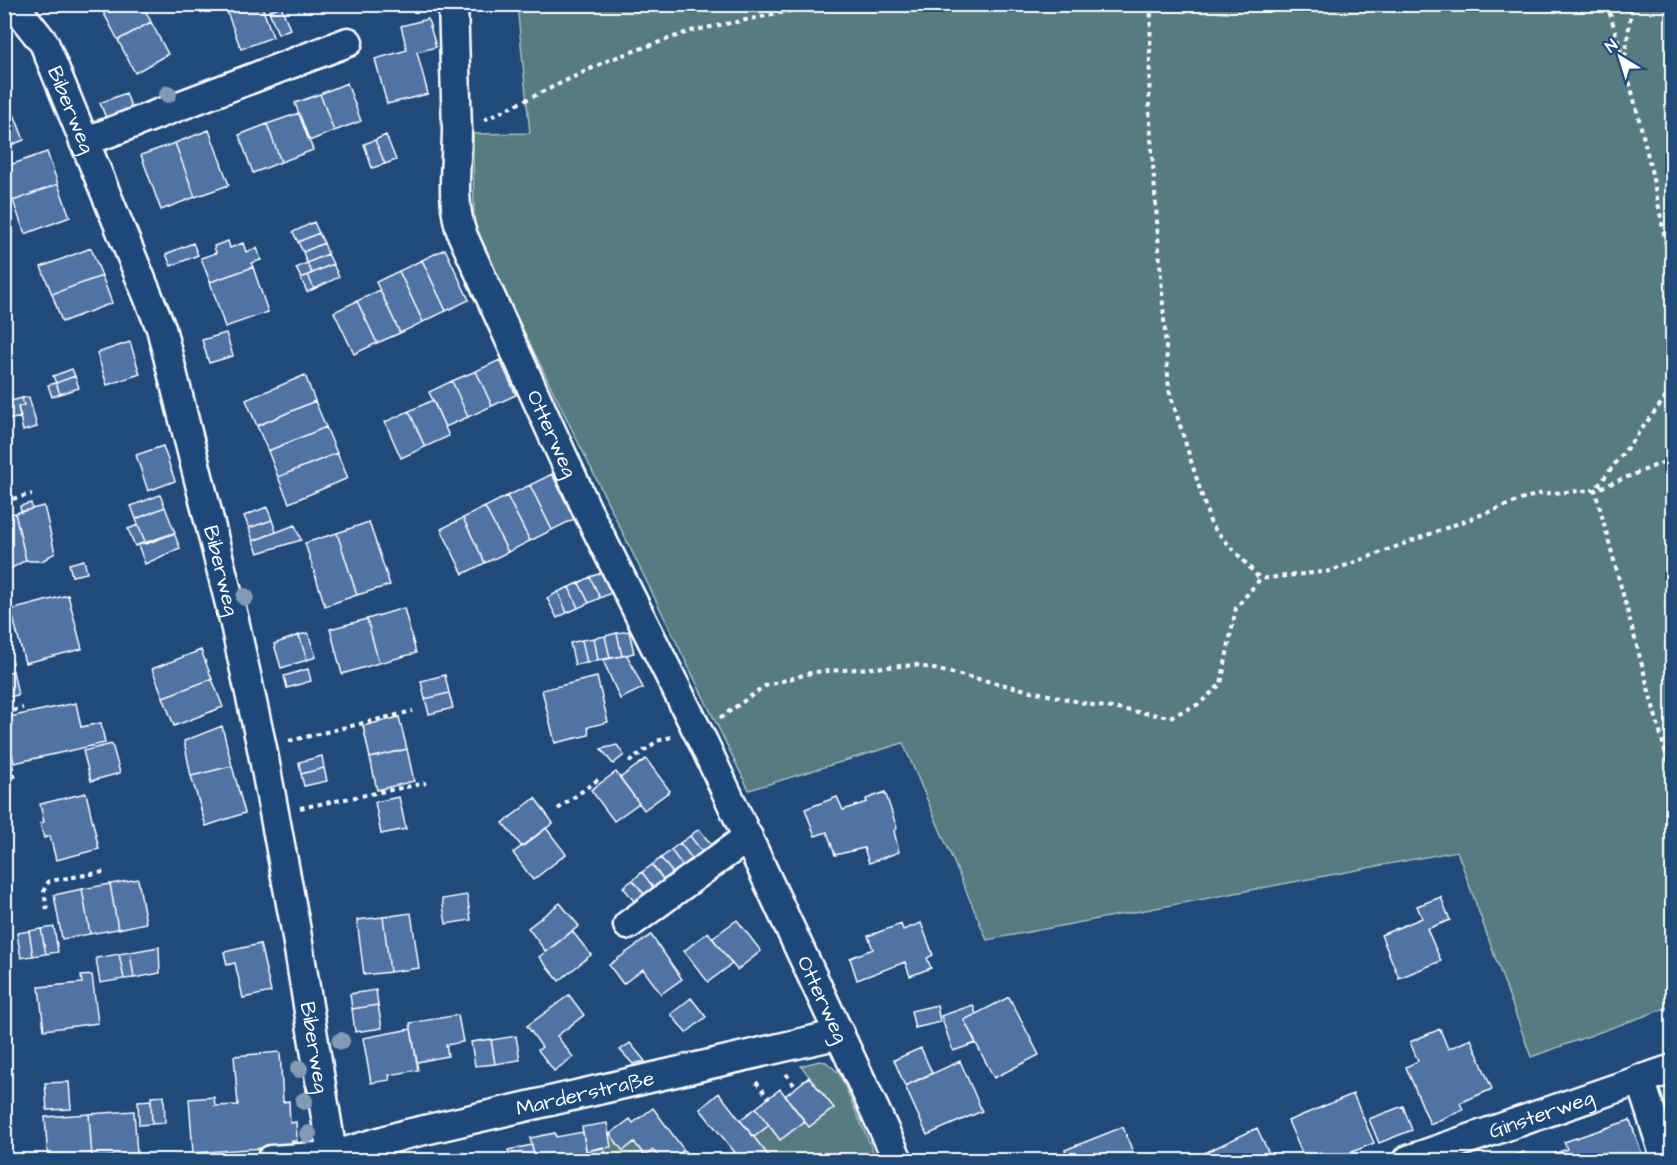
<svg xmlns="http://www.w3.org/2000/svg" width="1677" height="1165" font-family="'Architects Daughter',sans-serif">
<rect width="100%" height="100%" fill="#1f4a7a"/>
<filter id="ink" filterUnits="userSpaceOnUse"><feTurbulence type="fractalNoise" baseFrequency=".0167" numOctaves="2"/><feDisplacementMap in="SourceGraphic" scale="12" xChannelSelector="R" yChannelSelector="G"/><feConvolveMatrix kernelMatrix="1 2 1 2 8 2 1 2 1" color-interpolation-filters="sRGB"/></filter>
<g filter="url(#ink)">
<!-- green -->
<path fill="#567b81" stroke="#aabdc0" stroke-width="1.5" d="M 517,5 L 1672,5 L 1672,1006 L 1531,1057 L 1457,851 L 987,940 L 903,743 L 749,790 L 474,230 L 473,134 L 530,133 Z
M 819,1061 L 826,1062 L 839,1073 L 877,1160 L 772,1160 L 754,1137 L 769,1125 L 780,1140 L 805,1121 L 809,1127 L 834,1108 L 801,1066 Z
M 610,1134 L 623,1151 L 634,1142 L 645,1156 L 653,1150 L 661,1160 L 606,1160 L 604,1147 Z"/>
<!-- building -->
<path fill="#5073a3" stroke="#fff" stroke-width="1.5" d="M 106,4 L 142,4 L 151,22 L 118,40 L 101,8 Z
M 224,4 L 261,4 L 273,37 L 241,49 Z
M 281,6 L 290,29 L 278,34 L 269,11 Z
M 428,19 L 436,47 L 417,52 L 428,94 L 387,104 L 375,59 L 407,50 L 401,26 Z
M 151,22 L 168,54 L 135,73 L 118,40 Z
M 347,83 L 361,121 L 334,131 L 320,94 Z
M 126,93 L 132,109 L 106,118 L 100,103 Z
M 320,94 L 334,131 L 309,141 L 295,103 Z
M 299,113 L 313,150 L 281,162 L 267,124 Z
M 14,114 L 24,140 L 6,147 L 4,118 Z
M 267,124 L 281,162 L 253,173 L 239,135 Z
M 209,130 L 229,185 L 195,197 L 175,143 Z
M 386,135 L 396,160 L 385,164 L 375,140 Z
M 375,140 L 385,164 L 372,168 L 364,144 Z
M 175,143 L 195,197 L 161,210 L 141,155 Z
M 47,152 L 58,184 L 13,201 L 4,178 L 4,167 Z
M 58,184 L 70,217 L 25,234 L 13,201 Z
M 314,222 L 319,233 L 298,242 L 293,232 Z
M 319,233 L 324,243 L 303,252 L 298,242 Z
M 228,241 L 230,248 L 243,243 L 246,252 L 257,248 L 261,260 L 251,263 L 253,267 L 210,282 L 201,258 L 216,253 L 214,246 Z
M 193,243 L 198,255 L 171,266 L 166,254 Z
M 324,243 L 328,254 L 307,263 L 303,252 Z
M 91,248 L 102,276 L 52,294 L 41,267 Z
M 445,249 L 469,300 L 446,311 L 422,260 Z
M 328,254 L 333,264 L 312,273 L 307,263 Z
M 422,260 L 446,311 L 423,322 L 399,271 Z
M 307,263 L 312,273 L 301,278 L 296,268 Z
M 333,264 L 339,277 L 314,289 L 308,275 Z
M 253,267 L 268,312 L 225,327 L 210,282 Z
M 399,271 L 423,322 L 400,333 L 376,282 Z
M 308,275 L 314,289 L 307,292 L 301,278 Z
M 102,276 L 112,303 L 62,322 L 52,294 Z
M 380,290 L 400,333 L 377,343 L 357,301 Z
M 357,301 L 377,343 L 354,354 L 334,312 Z
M 226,333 L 233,356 L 209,363 L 202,340 Z
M 130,342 L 140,374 L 107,385 L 97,353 Z
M 500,360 L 516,395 L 492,406 L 476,371 Z
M 72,369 L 75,376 L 56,383 L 53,376 Z
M 476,371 L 492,406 L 468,417 L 452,381 Z
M 305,375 L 315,401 L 257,426 L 246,400 Z
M 75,376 L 79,388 L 60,394 L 56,383 Z
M 452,381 L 468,417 L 445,427 L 429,392 Z
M 56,383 L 60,394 L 52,397 L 48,385 Z
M 29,397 L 37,427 L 23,431 L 18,407 L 24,405 L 22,398 Z
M 22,398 L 24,405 L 18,407 L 21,417 L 4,421 L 4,403 Z
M 433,400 L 449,436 L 425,447 L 409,411 Z
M 315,401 L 326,427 L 268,451 L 257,426 Z
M 409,411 L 425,447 L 401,458 L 385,422 Z
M 326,427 L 337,453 L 278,477 L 268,451 Z
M 163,446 L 175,481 L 148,491 L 136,455 Z
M 337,453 L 348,478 L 289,503 L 278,477 Z
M 552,474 L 574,519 L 552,530 L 530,485 Z
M 530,485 L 552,530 L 530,541 L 507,496 Z
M 160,495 L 165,507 L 136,519 L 131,506 Z
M 507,496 L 530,541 L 508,552 L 485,507 Z
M 31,503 L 32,509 L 21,512 L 20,506 Z
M 44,506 L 55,553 L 42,561 L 30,561 L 26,560 L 15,513 Z
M 165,507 L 175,533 L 146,544 L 136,519 Z
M 267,507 L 272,520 L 249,528 L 244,516 Z
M 485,507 L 508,552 L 485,563 L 463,518 Z
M 15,513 L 26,560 L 12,568 L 4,568 L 4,515 Z
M 463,518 L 485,563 L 463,574 L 441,529 Z
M 272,520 L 276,532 L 253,541 L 249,528 Z
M 369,522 L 390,585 L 357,595 L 337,533 Z
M 138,525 L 145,542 L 135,546 L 128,529 Z
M 295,525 L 301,540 L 258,553 L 253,541 Z
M 174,533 L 180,548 L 145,564 L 138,545 Z
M 337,533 L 357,595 L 325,606 L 305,543 Z
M 84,560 L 87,573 L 72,576 L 69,564 Z
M 601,573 L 611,593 L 600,598 L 590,577 Z
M 590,577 L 600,598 L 589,603 L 579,583 Z
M 579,583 L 589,603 L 578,608 L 569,587 Z
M 569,587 L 578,608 L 567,613 L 558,592 Z
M 558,592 L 567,613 L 557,618 L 547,598 Z
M 68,595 L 82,649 L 25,663 L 11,610 Z
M 404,608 L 416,653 L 379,663 L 367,619 Z
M 367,619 L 379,663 L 342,674 L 330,629 Z
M 629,631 L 634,653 L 622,656 L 617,633 Z
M 308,633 L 316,657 L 307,660 L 299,635 Z
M 617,633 L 622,656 L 610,658 L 605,636 Z
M 299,635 L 307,660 L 281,668 L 274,644 Z
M 605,636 L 610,658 L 598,660 L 594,638 Z
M 594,638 L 598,660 L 587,663 L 582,640 Z
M 582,640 L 587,663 L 575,665 L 570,643 Z
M 201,650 L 212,679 L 163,697 L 152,669 Z
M 627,655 L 643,688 L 620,699 L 603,660 Z
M 308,669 L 311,681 L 287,688 L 284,676 Z
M 13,671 L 18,695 L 4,698 L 4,673 Z
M 445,675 L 449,693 L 425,699 L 421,681 Z
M 597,677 L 608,722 L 588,727 L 589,735 L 555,743 L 542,690 Z
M 212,679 L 223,707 L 174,726 L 163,697 Z
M 449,693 L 453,708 L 429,714 L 425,699 Z
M 76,703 L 81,727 L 101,723 L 105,743 L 14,763 L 4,718 Z
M 399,717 L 407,749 L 370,758 L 363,726 Z
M 222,726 L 232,766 L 191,776 L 184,741 Z
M 112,744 L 120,773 L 91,781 L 83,751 Z
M 617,745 L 624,755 L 613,764 L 601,749 Z
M 407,749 L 414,781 L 377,790 L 370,758 Z
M 322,756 L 324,768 L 301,774 L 299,762 Z
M 646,759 L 670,791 L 644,810 L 620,778 Z
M 232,766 L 245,813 L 206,826 L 191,776 Z
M 324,768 L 327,781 L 304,786 L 301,774 Z
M 616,772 L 639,803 L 614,821 L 591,790 Z
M 885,792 L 897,828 L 894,831 L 899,852 L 869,863 L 864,848 L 835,855 L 827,832 L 815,836 L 805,809 L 837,797 L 843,810 L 867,802 L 866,799 Z
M 86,793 L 99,849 L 56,860 L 50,836 L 44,838 L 40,823 L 44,822 L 40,804 Z
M 399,797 L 406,829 L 381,834 L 375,802 Z
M 535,798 L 553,823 L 522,847 L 503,823 Z
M 546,828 L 566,854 L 533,880 L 513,853 Z
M 699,829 L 713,847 L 704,854 L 690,836 Z
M 690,836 L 704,854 L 694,861 L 680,843 Z
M 680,843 L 694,861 L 685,869 L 671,850 Z
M 671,850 L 685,869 L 675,876 L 661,858 Z
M 661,858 L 675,876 L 666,883 L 652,865 Z
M 652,865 L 666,883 L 656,891 L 642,872 Z
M 642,872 L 656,891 L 647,898 L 633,880 Z
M 138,879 L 146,923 L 118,929 L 110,884 Z
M 633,880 L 647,898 L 637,905 L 623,887 Z
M 110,884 L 118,929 L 90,934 L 82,889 Z
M 82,889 L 90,934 L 62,939 L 54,895 Z
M 467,895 L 471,920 L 446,924 L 442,899 Z
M 1441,897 L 1450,920 L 1427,929 L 1441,961 L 1399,978 L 1381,935 L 1422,918 L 1417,906 Z
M 560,903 L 579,926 L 546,952 L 528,928 Z
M 411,913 L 419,968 L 390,972 L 383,917 Z
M 383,917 L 390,972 L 364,975 L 357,920 Z
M 737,920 L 761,951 L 737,970 L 712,938 Z
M 921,923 L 933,955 L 927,958 L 931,968 L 910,976 L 905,962 L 857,980 L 850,958 L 873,949 L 868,936 L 901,924 L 903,930 Z
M 54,927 L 58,952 L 46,954 L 41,929 Z
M 41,929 L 46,954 L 33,956 L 29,931 Z
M 29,931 L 33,956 L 21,958 L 17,933 Z
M 572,931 L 591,955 L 559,981 L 539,957 Z
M 708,932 L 732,964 L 708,982 L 684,951 Z
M 651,935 L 682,979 L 661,994 L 643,969 L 623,984 L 609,965 Z
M 260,944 L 271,992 L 243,998 L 235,963 L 227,965 L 224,952 Z
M 159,947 L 160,973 L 134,978 L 130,952 Z
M 130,952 L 134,978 L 124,979 L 119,954 Z
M 119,954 L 124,979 L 100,983 L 96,958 Z
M 92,975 L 98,1023 L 44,1030 L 39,987 L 82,983 L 81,976 Z
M 376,990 L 378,1005 L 352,1009 L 350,994 Z
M 569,995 L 584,1015 L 557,1036 L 573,1057 L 554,1071 L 538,1050 L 542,1047 L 527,1026 Z
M 1009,997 L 1039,1055 L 994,1078 L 964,1020 Z
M 691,998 L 706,1017 L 686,1033 L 671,1014 Z
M 378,1005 L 382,1028 L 355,1032 L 352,1009 Z
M 937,1005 L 940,1022 L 915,1028 L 911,1011 Z
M 973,1005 L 976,1014 L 964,1020 L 976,1043 L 953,1051 L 941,1016 Z
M 458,1015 L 463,1042 L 446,1045 L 448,1056 L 417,1062 L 410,1023 Z
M 411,1029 L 418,1070 L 389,1075 L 390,1080 L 371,1083 L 363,1038 Z
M 1440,1029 L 1448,1049 L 1471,1039 L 1492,1089 L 1460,1103 L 1463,1110 L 1430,1124 L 1406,1067 L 1418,1061 L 1410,1042 Z
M 516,1036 L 520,1060 L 495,1064 L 491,1040 Z
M 491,1039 L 495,1064 L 475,1066 L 471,1042 Z
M 630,1043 L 645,1061 L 633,1064 L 620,1050 Z
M 921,1048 L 932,1073 L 905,1086 L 894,1060 Z
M 280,1052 L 283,1102 L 289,1101 L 290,1123 L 296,1122 L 297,1141 L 292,1141 L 292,1146 L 193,1153 L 189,1099 L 214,1097 L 215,1106 L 238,1105 L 234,1056 Z
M 960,1061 L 982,1111 L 927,1135 L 905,1086 Z
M 809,1077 L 834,1108 L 809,1127 L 785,1096 Z
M 69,1082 L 71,1109 L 47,1110 L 45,1083 Z
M 780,1089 L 805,1121 L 780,1140 L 756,1108 Z
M 719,1093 L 740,1120 L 772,1160 L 741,1160 L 700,1109 Z
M 1353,1094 L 1374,1143 L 1333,1160 L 1305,1160 L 1288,1121 Z
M 164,1096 L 165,1123 L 152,1124 L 151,1097 Z
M 151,1100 L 152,1124 L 139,1125 L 138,1101 Z
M 1403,1106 L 1412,1130 L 1379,1143 L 1369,1119 Z
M 653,1108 L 684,1150 L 670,1160 L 661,1160 L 653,1150 L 645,1156 L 634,1142 L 623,1151 L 610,1134 L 630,1119 L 633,1123 Z
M 756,1108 L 769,1125 L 754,1137 L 740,1120 Z
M 134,1111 L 137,1154 L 92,1158 L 89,1114 Z
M 89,1114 L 92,1158 L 48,1160 L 45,1117 Z
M 1630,1120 L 1644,1160 L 1544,1160 L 1543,1158 L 1567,1149 L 1564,1142 Z
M 607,1123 L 611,1147 L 586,1151 L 582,1127 Z
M 1123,1127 L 1136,1160 L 1069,1160 L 1065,1150 Z
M 1257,1128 L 1272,1160 L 1190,1160 Z
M 583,1132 L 588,1160 L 560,1160 L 559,1155 L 535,1160 L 530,1138 L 555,1133 L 556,1137 Z
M 532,1145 L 535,1160 L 510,1160 L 508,1150 Z
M 604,1147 L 606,1160 L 588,1160 L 586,1151 Z
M 684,1150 L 693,1160 L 670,1160 Z
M 1524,1152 L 1527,1160 L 1502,1160 Z"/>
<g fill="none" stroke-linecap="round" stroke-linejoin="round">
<!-- minor casing -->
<g stroke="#fff" stroke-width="33">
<g id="minor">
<path id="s1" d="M 453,4 C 454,46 456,87 457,129 C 457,163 450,200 462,234 L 587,510 L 704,744 L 898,1160"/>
<path id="s2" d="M 18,10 L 44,43 L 161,328 L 234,620 L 262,748 L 295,925 L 333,1160"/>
<path d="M 84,142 L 348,42"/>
<path d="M 628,925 L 748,837"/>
<path d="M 1640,1079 L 1666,1160"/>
<path id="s3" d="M 271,1160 L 332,1156 L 403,1135 L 840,1034"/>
<path id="s4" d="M 1408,1160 L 1672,1069"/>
</g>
</g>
<!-- path -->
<path stroke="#fff" stroke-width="4" stroke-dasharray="4.5 4.5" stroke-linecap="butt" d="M 1151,4 L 1149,108 L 1169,390 L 1211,525 L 1260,579
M 1607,4 C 1635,95 1657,187 1672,279
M 1625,57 L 1632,4
M 484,120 L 609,60 L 691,31 L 825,4
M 1672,459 L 1595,490 L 1672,777
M 4,501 L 32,494
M 4,713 L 23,708
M 720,718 L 765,686 L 814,672 L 916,665 L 1093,705 L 1170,717 L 1199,704 L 1221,684 L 1236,608 L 1260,579 L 1331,571 L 1537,494 L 1595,490 L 1672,389
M 4,739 L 15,779
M 289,741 L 413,711
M 629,762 L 657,741 L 671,737
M 300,808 L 426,783
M 558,809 L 600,778
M 47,910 L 44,890 L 49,881 L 104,872
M 786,1074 L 796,1088
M 756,1082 L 769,1098"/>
<!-- minor -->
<use href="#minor" stroke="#1f4a7a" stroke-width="28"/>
</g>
<!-- trees -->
<g fill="#839bb2">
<circle cx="168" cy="94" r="9"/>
<circle cx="245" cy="597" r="9"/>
<circle cx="341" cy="1041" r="9"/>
<circle cx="299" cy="1069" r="9"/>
<circle cx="304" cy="1101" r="9"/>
<circle cx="308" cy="1134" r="9"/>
</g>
</g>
<g text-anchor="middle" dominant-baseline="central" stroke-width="5" stroke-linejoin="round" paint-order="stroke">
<!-- street labels -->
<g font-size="21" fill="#fff" stroke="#1f4a7a">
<text stroke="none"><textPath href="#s2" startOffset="114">Biberweg</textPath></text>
<text stroke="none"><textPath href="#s1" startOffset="450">Otterweg</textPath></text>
<text stroke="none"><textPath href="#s2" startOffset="600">Biberweg</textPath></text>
<text stroke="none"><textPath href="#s1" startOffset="1077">Otterweg</textPath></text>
<text stroke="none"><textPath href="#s2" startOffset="1086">Biberweg</textPath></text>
<text stroke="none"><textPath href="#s3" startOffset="322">Marderstraße</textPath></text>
<text stroke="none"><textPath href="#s4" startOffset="141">Ginsterweg</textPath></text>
</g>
</g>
<!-- margin -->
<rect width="1677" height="1165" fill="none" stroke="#1f4a7a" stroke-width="24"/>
<rect x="12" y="12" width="1653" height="1141" fill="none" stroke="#fff" stroke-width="2" filter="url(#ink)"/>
<!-- north arrow -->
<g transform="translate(1620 57) rotate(322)" stroke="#1f4a7a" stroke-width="4.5" paint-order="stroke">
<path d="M0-4.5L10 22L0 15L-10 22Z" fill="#ffffff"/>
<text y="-9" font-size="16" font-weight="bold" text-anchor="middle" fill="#ffffff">N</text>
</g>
</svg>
